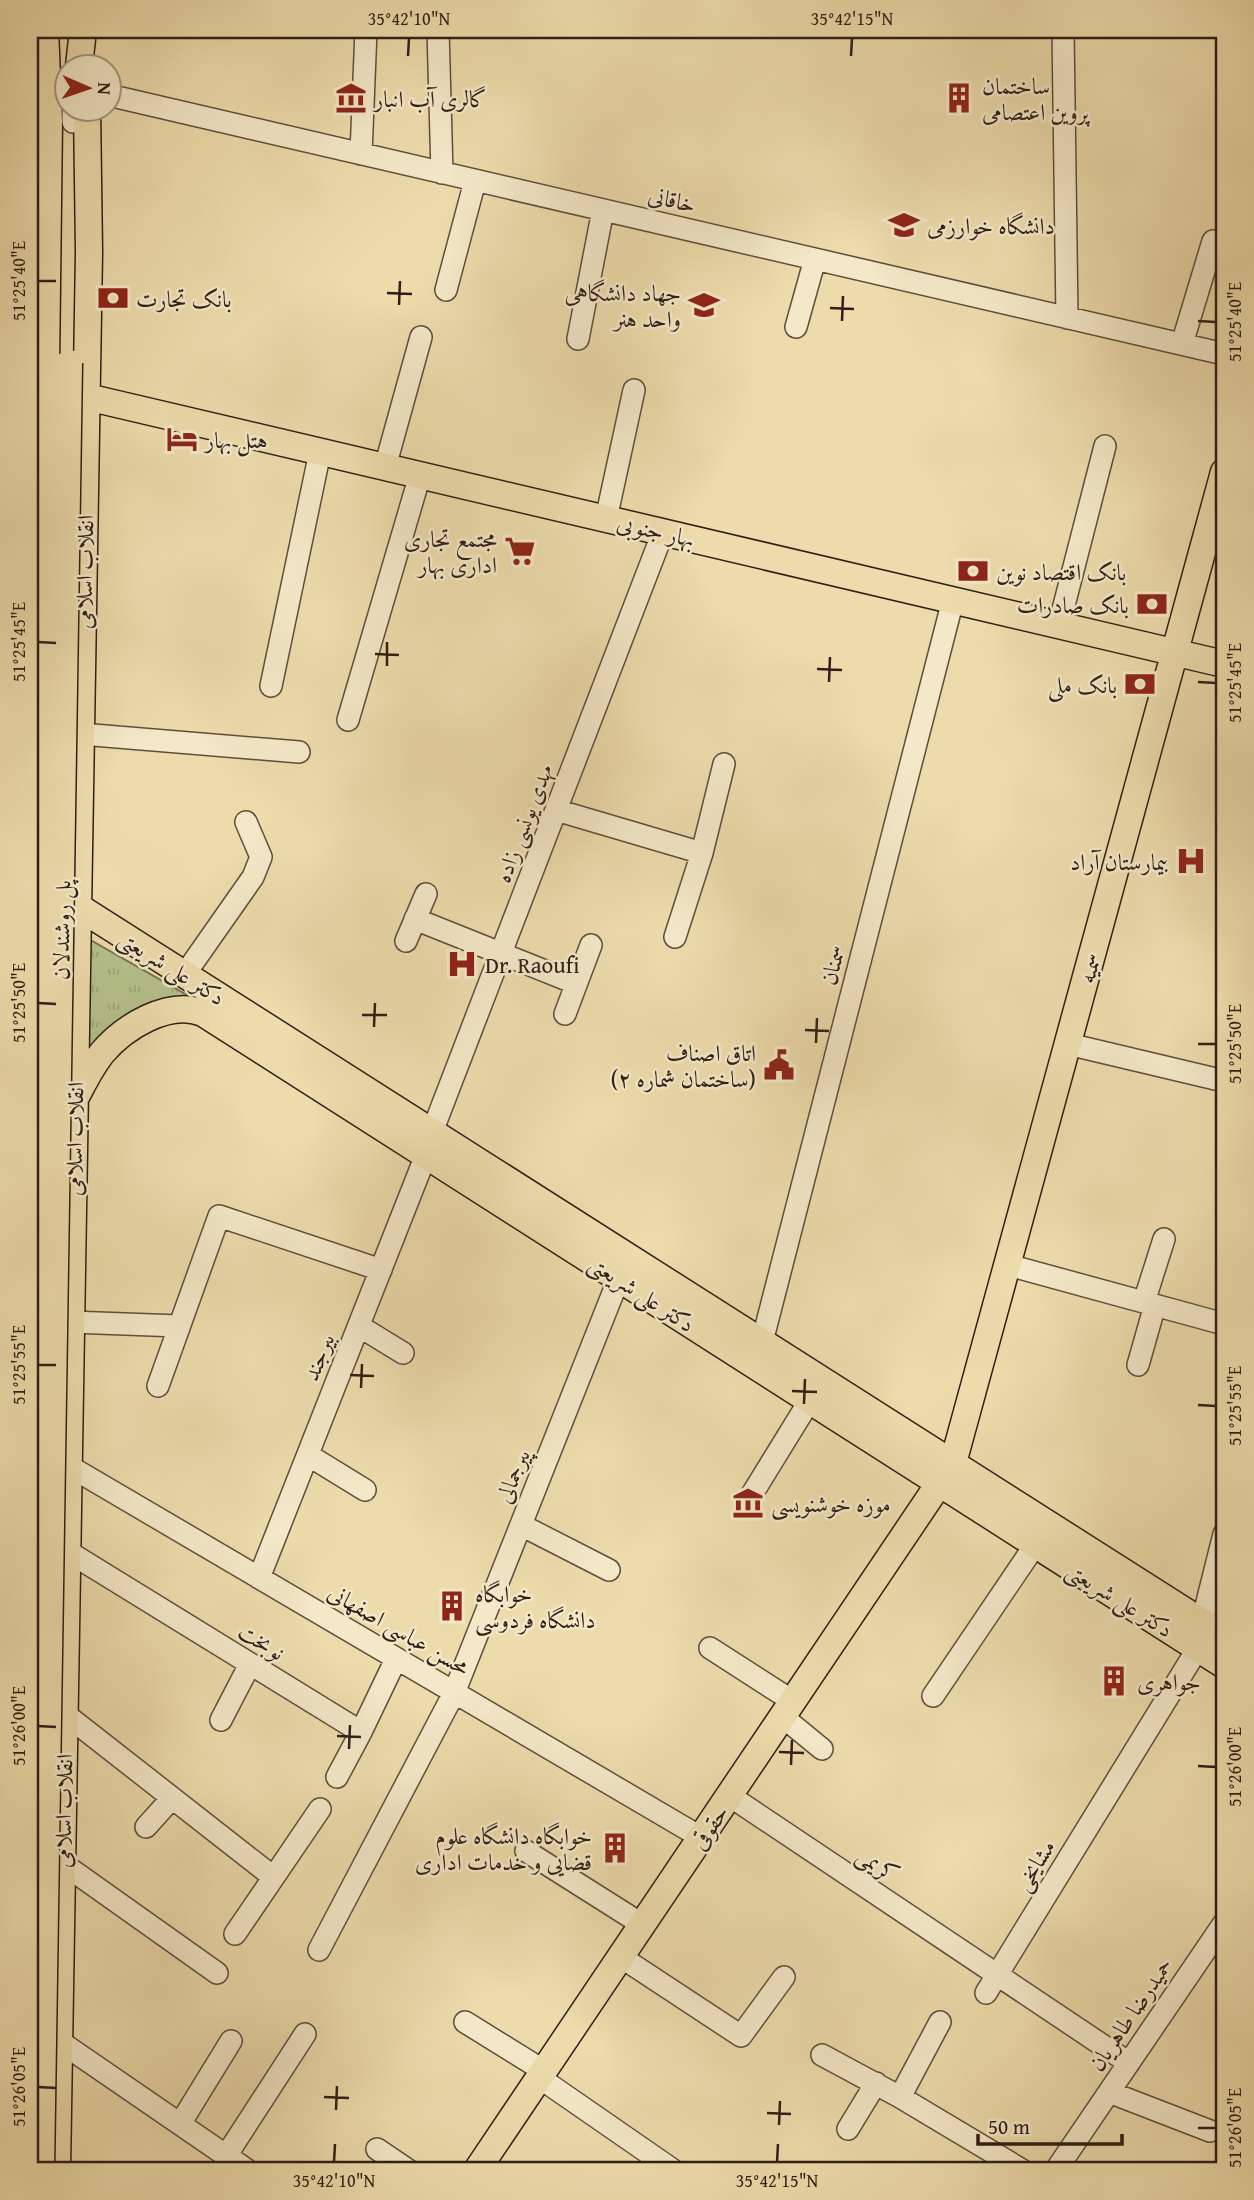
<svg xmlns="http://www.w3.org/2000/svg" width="1254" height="2200" font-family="'Gentium Book Plus',Amiri,serif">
<defs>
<pattern id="grass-tufts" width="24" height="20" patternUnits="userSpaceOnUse" patternTransform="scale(1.75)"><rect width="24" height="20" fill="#b5c18b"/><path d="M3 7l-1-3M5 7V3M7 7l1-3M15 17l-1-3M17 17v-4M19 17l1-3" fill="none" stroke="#9ca577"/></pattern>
</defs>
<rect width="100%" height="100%" fill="#eddbab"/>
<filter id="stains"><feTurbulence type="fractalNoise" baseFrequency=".00286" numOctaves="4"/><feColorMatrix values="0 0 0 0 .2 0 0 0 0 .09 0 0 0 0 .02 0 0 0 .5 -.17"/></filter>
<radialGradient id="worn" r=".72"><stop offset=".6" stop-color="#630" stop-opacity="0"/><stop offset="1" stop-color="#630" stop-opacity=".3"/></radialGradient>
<!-- grass -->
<path fill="url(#grass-tufts)" stroke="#717051" stroke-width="2" d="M 87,938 L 194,999 L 85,1062 Z"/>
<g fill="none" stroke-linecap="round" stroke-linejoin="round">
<!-- minor casing -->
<g stroke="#5d4e3c" stroke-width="24">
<path id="minor" d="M 438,30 L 442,173
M 1063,30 L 1067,318
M 108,95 L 1224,354
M 73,108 L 73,122
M 361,154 L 366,30
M 446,290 L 475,181
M 796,327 L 815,259
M 578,339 L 603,210
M 1182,344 L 1213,241
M 385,467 L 421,337
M 606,519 L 634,390
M 1059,625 L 1105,446
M 271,686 L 320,452
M 348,720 L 420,475
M 81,734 L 299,752
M 556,810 L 702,853
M 415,919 L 575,983
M 675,937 L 702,853 L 724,764
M 406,941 L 426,894
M 185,974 L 253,877 L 261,857 L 246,822
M 565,1014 L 591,945
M 1068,1044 L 1224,1081
M 432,1132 L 663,532
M 1008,1265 L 1224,1324
M 1144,1302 L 1164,1239
M 71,1322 L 179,1326
M 359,1326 L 403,1353
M 762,1342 L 953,600
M 1138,1365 L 1155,1305
M 158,1386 L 219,1216 L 381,1270
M 308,1455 L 365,1490
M 69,1466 L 702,1838
M 749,1499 L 810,1400
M 521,1525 L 609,1570
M 67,1551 L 361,1732 L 396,1659
M 259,1578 L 426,1155
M 1202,1622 L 1224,1534
M 710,1648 L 794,1702
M 933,1696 L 1035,1545
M 65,1714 L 272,1876
M 783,1717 L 822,1749
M 221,1720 L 250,1664
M 337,1777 L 361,1732
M 730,1796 L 1129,2063
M 146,1827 L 172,1798
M 526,1851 L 643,1925
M 62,1863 L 217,1973
M 235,1934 L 320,1809
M 319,1950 L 454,1693 L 619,1278
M 621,1957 L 741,2036 L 784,1977
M 986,1993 L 1198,1648
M 465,2022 L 544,2071
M 59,2041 L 247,2170
M 822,2055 L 900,2097 L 1022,2170
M 540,2078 L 673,2170
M 1109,2092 L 1210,2131
M 900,2097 L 940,2022
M 180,2124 L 231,2041
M 848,2129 L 876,2083
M 377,2149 L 408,2170
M 226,2156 L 305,2034
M 1056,2170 L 1224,1923"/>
</g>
<!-- major casing -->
<g stroke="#2d1f17" stroke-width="29">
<path id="major" d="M 45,30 L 49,121 L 46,365
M 79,66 L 83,30
M 30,160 L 34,115
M 87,397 L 1224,664
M 63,905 L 77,906 L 1224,1636
M 77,1095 C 84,1081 92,1066 102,1053 C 124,1027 169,999 203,1013 L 1224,1665
M 57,2170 L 89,252 L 87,108
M 477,2170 L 953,1463 L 1224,472"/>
</g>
<!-- minor -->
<use href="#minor" stroke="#f3e8c8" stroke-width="21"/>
<!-- major -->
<use href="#major" stroke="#eddbab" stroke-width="26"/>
<!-- major-bridge casing -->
<g stroke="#2d1f17" stroke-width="29" stroke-linecap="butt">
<path id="major-bridge" d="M 30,1722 L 46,365
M 41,2170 L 69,363"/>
</g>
<!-- major-bridge -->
<use href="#major-bridge" stroke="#eddbab" stroke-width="26"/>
</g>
<!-- ticks -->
<path fill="none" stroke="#2d1f17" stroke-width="2.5" d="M 408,56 L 409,38M 851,56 L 852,38M 38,281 L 56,281M 387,293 L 412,294M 399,305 L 400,281M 830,308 L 854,309M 842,321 L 843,296M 1198,321 L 1216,322M 38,642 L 56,643M 375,654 L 399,655M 387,666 L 387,642M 817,669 L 842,670M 829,682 L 830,657M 1198,682 L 1216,683M 38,1003 L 56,1004M 362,1015 L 387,1015M 374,1027 L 375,1003M 805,1030 L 829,1031M 816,1043 L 817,1018M 1198,1044 L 1216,1044M 38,1365 L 56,1365M 350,1375 L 374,1376M 361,1388 L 362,1364M 792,1391 L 817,1392M 804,1404 L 805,1379M 1198,1405 L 1216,1406M 38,1726 L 56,1727M 337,1736 L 361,1737M 349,1749 L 350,1725M 779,1752 L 804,1753M 791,1765 L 792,1740M 1198,1766 L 1216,1767M 38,2087 L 56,2088M 324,2097 L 349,2098M 336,2110 L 337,2086M 767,2113 L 791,2114M 779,2125 L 780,2101M 1198,2128 L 1216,2128M 334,2162 L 335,2144M 777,2162 L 778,2144"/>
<!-- icons -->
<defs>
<g id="museum-bare" transform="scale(2.415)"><path d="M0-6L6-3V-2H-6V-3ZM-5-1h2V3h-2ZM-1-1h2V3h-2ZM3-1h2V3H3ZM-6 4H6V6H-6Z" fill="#8f2418" stroke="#f3e8c8" stroke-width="2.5" paint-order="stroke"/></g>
<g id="building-bare" transform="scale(2.415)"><path d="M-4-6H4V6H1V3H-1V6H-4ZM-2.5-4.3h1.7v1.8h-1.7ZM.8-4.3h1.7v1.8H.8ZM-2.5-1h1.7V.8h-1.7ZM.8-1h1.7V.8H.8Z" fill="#8f2418" stroke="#f3e8c8" stroke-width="2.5" paint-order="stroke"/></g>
<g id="university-bare" transform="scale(2.415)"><path d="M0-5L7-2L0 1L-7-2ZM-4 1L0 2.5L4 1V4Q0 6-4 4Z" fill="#8f2418" stroke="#f3e8c8" stroke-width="2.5" paint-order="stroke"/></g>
<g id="bank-bare" transform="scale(2.415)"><path d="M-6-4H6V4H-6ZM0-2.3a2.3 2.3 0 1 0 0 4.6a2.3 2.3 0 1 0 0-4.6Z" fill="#8f2418" stroke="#f3e8c8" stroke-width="2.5" paint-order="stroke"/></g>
<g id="hotel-bare" transform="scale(2.415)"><path d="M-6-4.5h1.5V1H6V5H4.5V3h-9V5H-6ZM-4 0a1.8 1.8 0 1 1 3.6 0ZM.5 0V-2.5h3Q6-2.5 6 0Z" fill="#8f2418" stroke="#f3e8c8" stroke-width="2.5" paint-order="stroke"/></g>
<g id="supermarket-bare" transform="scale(2.415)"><path d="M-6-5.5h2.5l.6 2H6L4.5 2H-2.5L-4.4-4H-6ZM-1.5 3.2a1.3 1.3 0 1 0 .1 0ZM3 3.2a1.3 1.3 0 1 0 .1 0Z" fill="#8f2418" stroke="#f3e8c8" stroke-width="2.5" paint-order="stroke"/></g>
<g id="hospital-bare" transform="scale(2.415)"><path d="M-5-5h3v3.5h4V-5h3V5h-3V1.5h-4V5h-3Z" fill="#8f2418" stroke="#f3e8c8" stroke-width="2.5" paint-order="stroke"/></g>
<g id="civic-bare" transform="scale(2.415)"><path d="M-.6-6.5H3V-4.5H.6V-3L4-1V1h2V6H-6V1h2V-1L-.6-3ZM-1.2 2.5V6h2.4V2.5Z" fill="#8f2418" stroke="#f3e8c8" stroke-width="2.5" paint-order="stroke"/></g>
</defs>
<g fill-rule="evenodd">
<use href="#museum-bare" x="351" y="98"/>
<use href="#building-bare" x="959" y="98"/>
<use href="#university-bare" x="904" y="225"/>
<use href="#bank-bare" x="113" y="298"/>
<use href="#university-bare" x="704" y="305"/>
<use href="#hotel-bare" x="182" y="439"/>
<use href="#supermarket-bare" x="520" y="551"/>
<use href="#bank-bare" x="973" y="571"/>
<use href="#bank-bare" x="1152" y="604"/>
<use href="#bank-bare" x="1140" y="684"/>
<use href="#hospital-bare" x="1191" y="861"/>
<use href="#hospital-bare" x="462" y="964"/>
<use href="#civic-bare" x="779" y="1065"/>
<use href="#museum-bare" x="748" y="1503"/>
<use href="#building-bare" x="452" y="1606"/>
<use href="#building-bare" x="1114" y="1681"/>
<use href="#building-bare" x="615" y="1848"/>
</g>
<g text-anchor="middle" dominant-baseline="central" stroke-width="5" stroke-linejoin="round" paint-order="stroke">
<!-- poi labels -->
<g font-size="23" fill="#2d1f17" stroke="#f3e8c8" text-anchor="start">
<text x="982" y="85">ساختمان<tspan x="982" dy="26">پروین اعتصامی</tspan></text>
<text x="374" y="98">گالری آب انبار</text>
<text x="927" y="225">دانشگاه خوارزمی</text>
<text x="681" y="292" text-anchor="end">جهاد دانشگاهی<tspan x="681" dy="26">واحد هنر</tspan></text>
<text x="136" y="298">بانک تجارت</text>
<text x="205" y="439">هتل بهار</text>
<text x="497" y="538" text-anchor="end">مجتمع تجاری<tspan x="497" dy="26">اداری بهار</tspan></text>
<text x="996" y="571">بانک اقتصاد نوین</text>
<text x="1129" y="604" text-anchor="end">بانک صادرات</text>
<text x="1117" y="684" text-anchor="end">بانک ملی</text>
<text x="1168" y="861" text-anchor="end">بیمارستان آراد</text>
<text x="485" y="964">Dr. Raoufi</text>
<text x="756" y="1052" text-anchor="end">اتاق اصناف<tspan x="756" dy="26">(ساختمان شماره ۲)</tspan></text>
<text x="771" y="1503">موزه خوشنویسی</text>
<text x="475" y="1593">خوابگاه<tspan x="475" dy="26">دانشگاه فردوسی</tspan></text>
<text x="1137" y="1681">جواهری</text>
<text x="592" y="1835" text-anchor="end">خوابگاه دانشگاه علوم<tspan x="592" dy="26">قضایی و خدمات اداری</tspan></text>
</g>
<!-- street labels -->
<g font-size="23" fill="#2d1f17" stroke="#f3e8c8">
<text transform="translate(672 199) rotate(13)">خاقانی</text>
<text transform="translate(656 530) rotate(13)">بهار جنوبی</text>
<text transform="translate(84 572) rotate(-89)">انقلاب اسلامی</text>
<text transform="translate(523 823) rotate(-69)">مهدی یونسی زاده</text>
<text transform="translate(61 930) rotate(-89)">پل روشندلان</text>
<text transform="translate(832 965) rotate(-76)">سمنان</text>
<text transform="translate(172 967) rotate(32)">دکتر علی شریعتی</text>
<text transform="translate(1089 968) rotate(-75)">سمیه</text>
<text transform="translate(74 1139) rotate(-89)">انقلاب اسلامی</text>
<text transform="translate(642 1293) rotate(33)">دکتر علی شریعتی</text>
<text transform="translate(318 1357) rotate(-68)">بیرجند</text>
<text transform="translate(512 1476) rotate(-68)">پیرجمالی</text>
<text transform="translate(1120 1599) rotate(32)">دکتر علی شریعتی</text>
<text transform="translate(399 1629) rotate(30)">محسن عباسی اصفهانی</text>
<text transform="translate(262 1641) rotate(32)">نوبخت</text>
<text transform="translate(63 1811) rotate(-89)">انقلاب اسلامی</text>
<text transform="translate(709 1827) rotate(-56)">حقوقی</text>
<text transform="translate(878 1864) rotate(34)">کریمی</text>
<text transform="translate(1034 1865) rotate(-58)">مشایخی</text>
<text transform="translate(1130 2014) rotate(-56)">حمیدرضا طاهریان</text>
</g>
</g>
<!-- margin -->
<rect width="1254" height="2200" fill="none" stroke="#eddbab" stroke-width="77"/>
<!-- north arrow -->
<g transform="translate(88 88) rotate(92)"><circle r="33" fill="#f3e8c8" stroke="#a49881" stroke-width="2"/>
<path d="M0-5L12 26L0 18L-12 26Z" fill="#8f2418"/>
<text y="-10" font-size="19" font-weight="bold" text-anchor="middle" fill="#2d1f17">N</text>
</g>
<!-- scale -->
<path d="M978 2134v10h144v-10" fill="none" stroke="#2d1f17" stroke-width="3.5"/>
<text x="988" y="2134" font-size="21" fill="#2d1f17" stroke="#f3e8c8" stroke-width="5" paint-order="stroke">50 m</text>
<rect x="38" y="38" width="1178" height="2124" fill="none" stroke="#2d1f17" stroke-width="2.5"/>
<g font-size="18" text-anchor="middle" fill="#2d1f17">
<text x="409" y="25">35°42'10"N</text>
<text x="852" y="25">35°42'15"N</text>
<text transform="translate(19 281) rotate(-90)" y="6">51°25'40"E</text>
<text transform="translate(1235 322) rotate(-90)" y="6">51°25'40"E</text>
<text transform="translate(19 642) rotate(-90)" y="6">51°25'45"E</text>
<text transform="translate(1235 683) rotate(-90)" y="6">51°25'45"E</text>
<text transform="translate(19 1003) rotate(-90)" y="6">51°25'50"E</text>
<text transform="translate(1235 1044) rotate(-90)" y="6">51°25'50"E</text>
<text transform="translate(19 1365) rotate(-90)" y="6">51°25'55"E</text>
<text transform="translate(1235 1406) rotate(-90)" y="6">51°25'55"E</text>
<text transform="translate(19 1726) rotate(-90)" y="6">51°26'00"E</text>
<text transform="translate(1235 1767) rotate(-90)" y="6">51°26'00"E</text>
<text transform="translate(19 2087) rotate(-90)" y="6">51°26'05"E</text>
<text transform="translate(1235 2128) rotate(-90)" y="6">51°26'05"E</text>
<text x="334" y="2187">35°42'10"N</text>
<text x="777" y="2187">35°42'15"N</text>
</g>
<rect width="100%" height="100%" filter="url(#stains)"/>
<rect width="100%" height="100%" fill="url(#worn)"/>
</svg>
